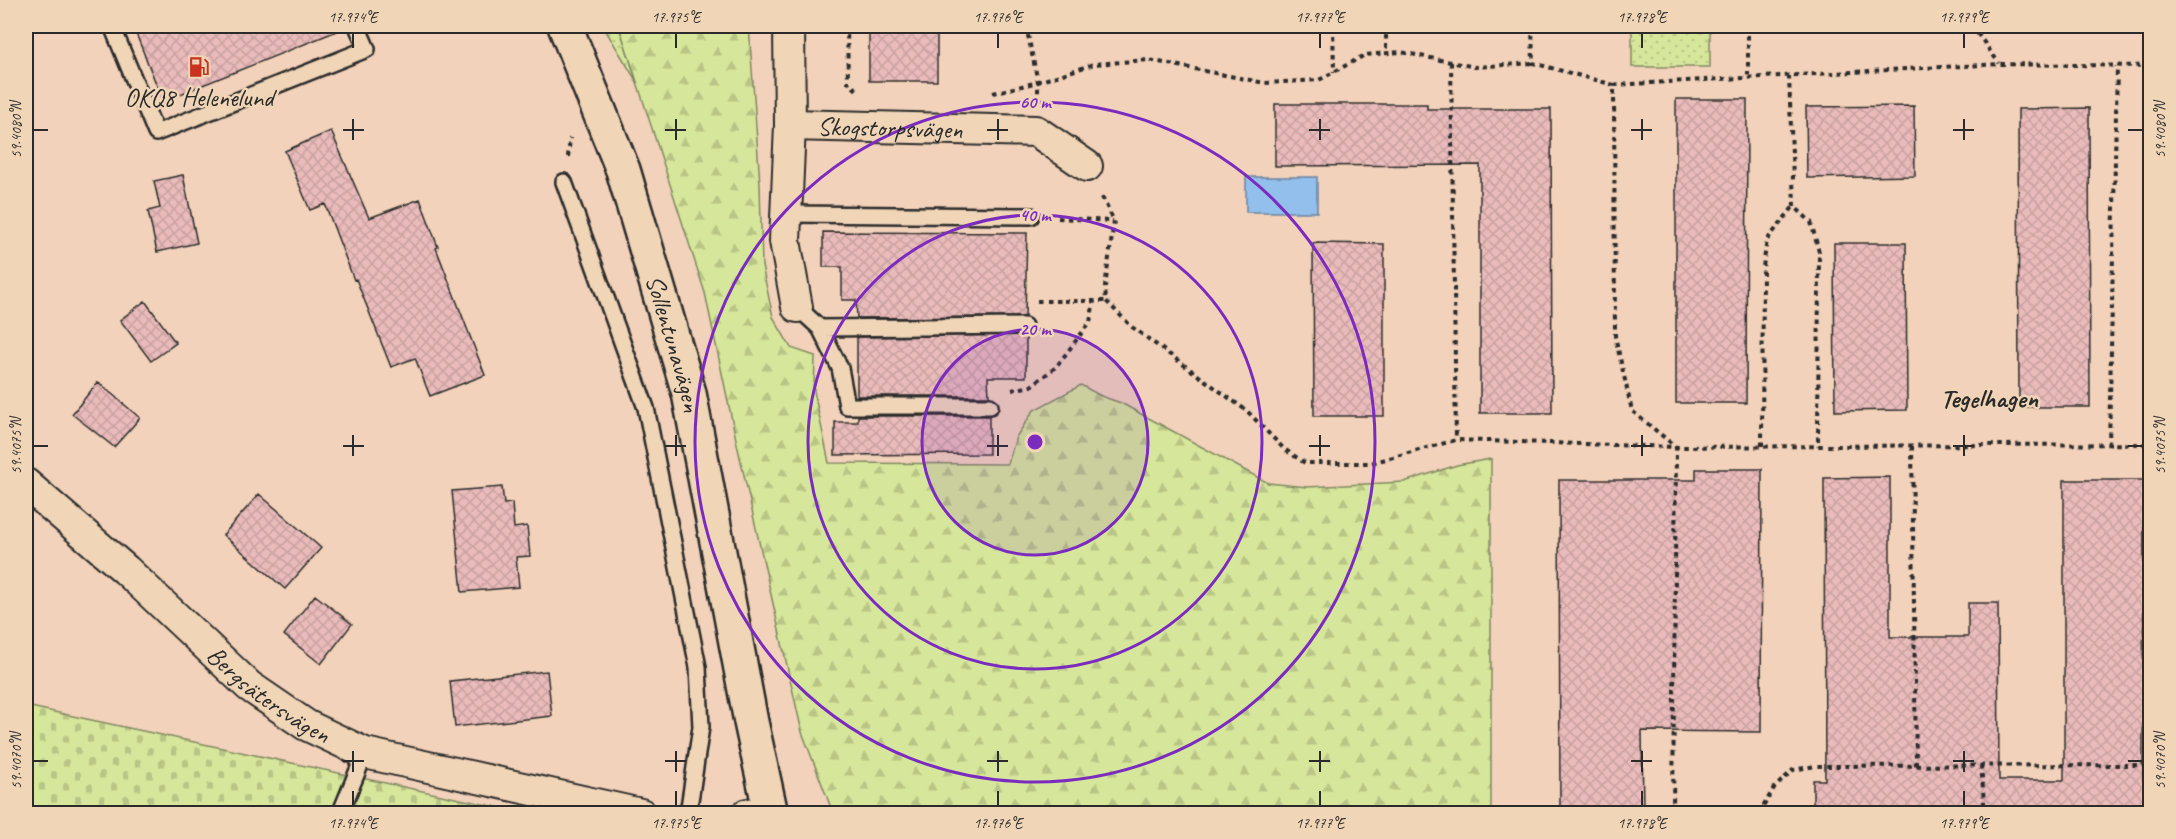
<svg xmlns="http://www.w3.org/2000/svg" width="2176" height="839" font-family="Caveat,sans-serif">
<defs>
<pattern id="grass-dots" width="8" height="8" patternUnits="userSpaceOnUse" patternTransform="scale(1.5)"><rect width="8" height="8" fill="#d6e69a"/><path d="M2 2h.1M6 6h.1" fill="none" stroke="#b8c585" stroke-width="1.8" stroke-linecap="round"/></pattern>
<pattern id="forest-firs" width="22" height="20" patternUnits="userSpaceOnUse" patternTransform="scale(1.5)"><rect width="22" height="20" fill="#d6e69a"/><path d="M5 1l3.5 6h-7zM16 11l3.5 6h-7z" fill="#b8c585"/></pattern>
<pattern id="cemetery-stones" width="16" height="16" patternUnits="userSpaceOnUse" patternTransform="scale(1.5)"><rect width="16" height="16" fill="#d6e69a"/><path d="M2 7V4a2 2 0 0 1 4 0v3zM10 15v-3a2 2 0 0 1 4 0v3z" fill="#b8c585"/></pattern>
<pattern id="building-cross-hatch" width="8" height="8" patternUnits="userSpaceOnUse" patternTransform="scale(1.5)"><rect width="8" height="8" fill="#e9bbba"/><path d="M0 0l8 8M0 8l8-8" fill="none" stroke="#c8a1a0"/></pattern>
</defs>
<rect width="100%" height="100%" fill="#f2d2ba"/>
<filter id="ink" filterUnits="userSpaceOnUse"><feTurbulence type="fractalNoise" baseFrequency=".0167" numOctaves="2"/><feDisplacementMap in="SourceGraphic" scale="12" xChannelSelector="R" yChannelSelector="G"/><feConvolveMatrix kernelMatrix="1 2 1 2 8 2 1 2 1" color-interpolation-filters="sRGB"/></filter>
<g filter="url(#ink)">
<!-- grass -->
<path fill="url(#grass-dots)" stroke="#808862" stroke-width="1.5" d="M 603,26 L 619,26 L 637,82 Z
M 1632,26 L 1710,26 L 1710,67 L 1632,67 Z"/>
<!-- forest -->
<path fill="url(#forest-firs)" stroke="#808862" stroke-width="1.5" d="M 619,26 L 749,26 L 760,184 L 762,266 L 773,317 L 791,348 L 815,356 L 814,391 L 829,463 L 1008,464 L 1016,437 L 1034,410 L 1081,385 L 1101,396 L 1121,403 L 1268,483 L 1307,487 L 1404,482 L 1457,465 L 1491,459 L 1491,812 L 833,813 L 802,732 L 737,444 L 705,293 Z"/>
<!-- cemetery -->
<path fill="url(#cemetery-stones)" stroke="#808862" stroke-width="1.5" d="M 26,706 L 525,813 L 26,814 Z"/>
<!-- water -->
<path fill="#92bfeb" stroke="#69849e" stroke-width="1.5" d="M 1246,177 L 1317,177 L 1317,212 L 1246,212 Z"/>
<!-- building -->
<path fill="url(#building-cross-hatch)" stroke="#2b2b2b" stroke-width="1.5" d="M 133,26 L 347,26 L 347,27 L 163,101 Z
M 869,26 L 937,26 L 937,81 L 869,81 Z
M 1676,99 L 1747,99 L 1746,403 L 1676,403 Z
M 1275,104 L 1427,104 L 1427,109 L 1551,109 L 1552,413 L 1480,413 L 1480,165 L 1275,166 Z
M 1914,106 L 1915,176 L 1807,178 L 1806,107 Z
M 2089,108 L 2090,407 L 2019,407 L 2018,109 Z
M 331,131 L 369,218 L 420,199 L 438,247 L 436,248 L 485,375 L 430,396 L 415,358 L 391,367 L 356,279 L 354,280 L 325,204 L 310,210 L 285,151 Z
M 183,175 L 197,243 L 157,252 L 148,211 L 160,208 L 154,181 Z
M 823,232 L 1027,233 L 1025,317 L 857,318 L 856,300 L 842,300 L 842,267 L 823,267 Z
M 1313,243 L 1384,244 L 1384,416 L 1314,416 Z
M 1834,243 L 1906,243 L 1907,410 L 1835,411 Z
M 145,301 L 176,343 L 151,361 L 120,320 Z
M 1026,335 L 1026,377 L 988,377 L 989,396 L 857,396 L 857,337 Z
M 98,382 L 140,418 L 114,447 L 72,414 Z
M 858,416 L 989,416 L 989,454 L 835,455 L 835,422 L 858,422 Z
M 1696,469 L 1762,469 L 1761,732 L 1642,731 L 1643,813 L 1560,813 L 1559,480 L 1696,480 Z
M 1890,477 L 1890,637 L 1968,637 L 1968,603 L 1998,603 L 1999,780 L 2064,780 L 2064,480 L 2144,480 L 2143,781 L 2151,781 L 2151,813 L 1813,813 L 1813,780 L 1825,780 L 1824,478 Z
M 502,487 L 504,504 L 512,503 L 514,528 L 527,526 L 530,556 L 516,557 L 519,587 L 462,592 L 452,491 Z
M 259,494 L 321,548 L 285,589 L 223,535 Z
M 315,595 L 352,624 L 321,664 L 284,635 Z
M 547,671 L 552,716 L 455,727 L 450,681 Z"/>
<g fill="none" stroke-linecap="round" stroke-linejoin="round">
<!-- service casing -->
<g stroke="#2b2b2b" stroke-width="20">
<path id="service" d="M 112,26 L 156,133 L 367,49 L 357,26
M 564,182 L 646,408 L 698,667 L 701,727 L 688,814
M 787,214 L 1031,216
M 797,307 L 820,328 L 1024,326
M 820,328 L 840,368 L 847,406 L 990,406
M 340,814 L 365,753"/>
</g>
<!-- minor casing -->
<g stroke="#2b2b2b" stroke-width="34">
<g id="minor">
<path d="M 789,26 L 790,125 L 785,241 L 797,307"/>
<path id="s1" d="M 790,125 L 1036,131 L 1087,166"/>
<path id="s2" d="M 26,484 L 126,570 L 249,686 L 306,725 L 365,753 L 641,814"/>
<path d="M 747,814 L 770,811"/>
</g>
</g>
<!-- tertiary casing -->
<g stroke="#2b2b2b" stroke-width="38">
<g id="tertiary">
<path id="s3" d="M 565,26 L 623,170 L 689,393 L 751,722 L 771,814"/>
</g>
</g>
<!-- path -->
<path stroke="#2b2b2b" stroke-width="4" stroke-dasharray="4.5 4.5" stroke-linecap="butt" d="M 847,26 L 848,82 L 859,92
M 1026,26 L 1038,82 L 1038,97
M 1333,26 L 1334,72
M 1386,26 L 1386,53
M 1532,26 L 1533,63 L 1614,85 L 1615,336 L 1632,411 L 1676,447 L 2150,444
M 1748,26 L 1748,78
M 1972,26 L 1999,63
M 1451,62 L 1456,440
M 1789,76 L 1794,206 L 1811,222 L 1819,252 L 1818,446
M 1614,85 L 1999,64 L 2150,66
M 993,93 L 1038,82 L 1094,64 L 1149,60 L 1265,83 L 1319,80 L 1365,55 L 1401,52 L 1475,67 L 1533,63
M 568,157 L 570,138
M 1102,197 L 1114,221 L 1105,287 L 1106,301 L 1132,327 L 1247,411 L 1284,449 L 1305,463 L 1371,463 L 1456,440 L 1676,447 L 1673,814
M 1058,218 L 1113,221
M 1037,301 L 1106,301
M 1012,390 L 1031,386 L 1056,367 L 1090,322 L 1094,301
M 2109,445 L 2117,66
M 1762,446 L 1763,267 L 1767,240 L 1794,206
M 1912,446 L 1916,766
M 1981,765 L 1985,814
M 1759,814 L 1774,788 L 1793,770 L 1816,766 L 2150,765"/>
<!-- service -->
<use href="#service" stroke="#f0d5b7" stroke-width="15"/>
<!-- minor -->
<use href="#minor" stroke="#f0d5b7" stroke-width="30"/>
<!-- tertiary -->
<use href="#tertiary" stroke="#f0d5b7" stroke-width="33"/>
</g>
</g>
<!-- ticks -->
<path fill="none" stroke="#2b2b2b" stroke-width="2" d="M 353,33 L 353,48M 676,33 L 676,48M 998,33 L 998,48M 1320,33 L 1320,48M 1642,33 L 1642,48M 1964,33 L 1964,48M 353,119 L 353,140M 676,119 L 676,140M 998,119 L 998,140M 1320,119 L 1320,140M 1642,119 L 1642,140M 1964,119 L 1964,140M 33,130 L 48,130M 343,130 L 364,130M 665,130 L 686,130M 987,130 L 1008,130M 1309,130 L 1330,130M 1631,130 L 1652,130M 1953,130 L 1974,130M 2128,130 L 2143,130M 353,435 L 353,456M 676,435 L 676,456M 998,435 L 998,456M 1320,435 L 1320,456M 1642,435 L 1642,456M 1964,435 L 1964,456M 33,446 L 48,446M 343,446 L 364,446M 665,446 L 686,446M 987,446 L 1008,446M 1309,446 L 1330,446M 1631,446 L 1652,446M 1953,446 L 1974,446M 2128,446 L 2143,446M 353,751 L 353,772M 676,751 L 676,772M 998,751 L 998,772M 1320,751 L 1320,772M 1642,751 L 1642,772M 1964,751 L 1964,772M 33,761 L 48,761M 343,761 L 364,761M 665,761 L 686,761M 987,761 L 1008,761M 1309,761 L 1330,761M 1631,761 L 1652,761M 1953,761 L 1974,761M 2128,761 L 2143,761M 353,791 L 353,806M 676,791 L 676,806M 998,791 L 998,806M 1320,791 L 1320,806M 1642,791 L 1642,806M 1964,791 L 1964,806"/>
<!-- distance rings -->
<circle cx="1035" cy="442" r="113" fill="#7b2cbf" fill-opacity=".12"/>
<g fill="none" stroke="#7b2cbf" stroke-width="3">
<circle cx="1035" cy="442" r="113"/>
<circle cx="1035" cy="442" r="227"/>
<circle cx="1035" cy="442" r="340"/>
</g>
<!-- icons -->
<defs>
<g id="fuel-bare" transform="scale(1.62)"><path d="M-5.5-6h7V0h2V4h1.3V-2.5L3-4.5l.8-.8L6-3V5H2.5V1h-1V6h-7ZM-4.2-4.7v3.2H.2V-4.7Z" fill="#c8321e" stroke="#f0d5b7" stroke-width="2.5" paint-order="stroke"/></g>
</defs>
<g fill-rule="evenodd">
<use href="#fuel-bare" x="199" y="67"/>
</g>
<g text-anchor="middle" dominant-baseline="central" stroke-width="5" stroke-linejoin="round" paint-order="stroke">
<!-- poi labels -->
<g font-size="26" fill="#2b2b2b" stroke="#f0d5b7">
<text x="199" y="97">OKQ8 Helenelund</text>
</g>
<!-- street labels -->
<g font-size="26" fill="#2b2b2b" stroke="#f0d5b7">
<text stroke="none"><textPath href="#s1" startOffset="100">Skogstorpsvägen</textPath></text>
<text stroke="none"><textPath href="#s3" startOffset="336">Sollentunavägen</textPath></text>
<text stroke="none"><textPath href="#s2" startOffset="322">Bergsätersvägen</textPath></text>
</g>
<!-- neighbourhood labels -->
<g font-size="27" font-weight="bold" fill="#2b2b2b" stroke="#f0d5b7">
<text x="1989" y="398">Tegelhagen</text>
</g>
</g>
<circle cx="1035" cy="442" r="9" fill="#7b2cbf" stroke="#f0d5b7" stroke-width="3"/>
<g font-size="18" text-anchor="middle" font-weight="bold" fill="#7b2cbf" stroke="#f0d5b7" stroke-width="5" stroke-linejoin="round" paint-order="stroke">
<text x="1035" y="108">60 m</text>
<text x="1035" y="221">40 m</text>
<text x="1035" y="335">20 m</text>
</g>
<!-- margin -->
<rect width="2176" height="839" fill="none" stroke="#f0d5b7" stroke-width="66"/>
<rect x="33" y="33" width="2110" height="773" fill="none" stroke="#2b2b2b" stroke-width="2"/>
<g font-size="15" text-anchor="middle" fill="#2b2b2b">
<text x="353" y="22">17.974°E</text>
<text x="676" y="22">17.975°E</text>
<text x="998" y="22">17.976°E</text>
<text x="1320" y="22">17.977°E</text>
<text x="1642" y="22">17.978°E</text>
<text x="1964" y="22">17.979°E</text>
<text transform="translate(16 130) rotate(-90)" y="5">59.4080°N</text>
<text transform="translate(2160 130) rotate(-90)" y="5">59.4080°N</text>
<text transform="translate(16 446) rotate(-90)" y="5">59.4075°N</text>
<text transform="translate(2160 446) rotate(-90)" y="5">59.4075°N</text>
<text transform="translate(16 761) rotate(-90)" y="5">59.4070°N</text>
<text transform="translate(2160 761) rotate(-90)" y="5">59.4070°N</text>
<text x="353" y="828">17.974°E</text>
<text x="676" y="828">17.975°E</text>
<text x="998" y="828">17.976°E</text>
<text x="1320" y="828">17.977°E</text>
<text x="1642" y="828">17.978°E</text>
<text x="1964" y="828">17.979°E</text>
</g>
</svg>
